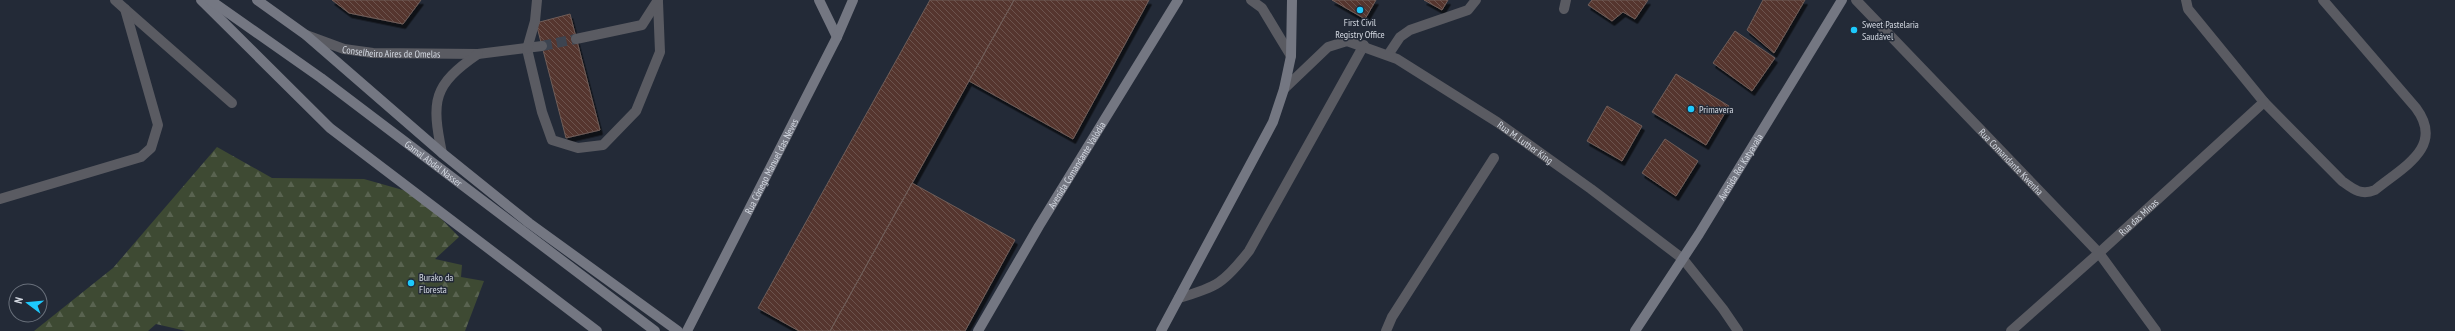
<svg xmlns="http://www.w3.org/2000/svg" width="2455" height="331" font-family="'PT Sans Narrow',sans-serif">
<defs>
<pattern id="forest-firs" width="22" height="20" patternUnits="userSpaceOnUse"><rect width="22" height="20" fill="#3e4a33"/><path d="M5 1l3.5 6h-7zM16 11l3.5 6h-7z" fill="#596350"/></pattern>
<pattern id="building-back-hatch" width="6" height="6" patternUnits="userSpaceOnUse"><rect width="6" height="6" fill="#54362f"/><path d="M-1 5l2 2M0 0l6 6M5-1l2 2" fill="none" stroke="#6c524d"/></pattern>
<filter id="shadow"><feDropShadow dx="2.5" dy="4.5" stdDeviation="0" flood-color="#0009"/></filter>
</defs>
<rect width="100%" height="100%" fill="#232a37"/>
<!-- forest -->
<path fill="url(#forest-firs)" d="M 217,147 L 272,178 L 364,179 L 417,194 L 459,237 L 435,259 L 462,265 L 461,277 L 484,281 L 465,331 L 186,331 L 156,324 L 148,331 L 34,331 L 113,268 Z"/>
<!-- building -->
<path fill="url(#building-back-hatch)" stroke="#705d58" filter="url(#shadow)" d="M 332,0 L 421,0 L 403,24 L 349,13 Z
M 930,0 L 1014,0 L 830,331 L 799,331 L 758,308 Z
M 1014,0 L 1149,0 L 1073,139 L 969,81 Z
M 1332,0 L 1376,0 L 1365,19 Z
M 1424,0 L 1448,0 L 1442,10 Z
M 1592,0 L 1648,0 L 1635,19 L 1623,12 L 1612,21 L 1588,5 Z
M 1763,0 L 1805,0 L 1774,53 L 1747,30 Z
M 570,14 L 600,130 L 566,138 L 536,23 Z
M 1735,31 L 1775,58 L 1752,91 L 1713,63 Z
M 1676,74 L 1729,106 L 1706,145 L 1652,112 Z
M 1607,106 L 1642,126 L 1622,161 L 1587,141 Z
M 1665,139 L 1698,161 L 1676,196 L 1642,173 Z
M 912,183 L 1015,240 L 965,331 L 830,331 Z"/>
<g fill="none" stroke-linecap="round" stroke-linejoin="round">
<!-- street-tunnel -->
<path stroke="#3d4450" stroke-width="10" stroke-dasharray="10 5" stroke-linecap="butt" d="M 542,46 L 576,39"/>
<!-- lane -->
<path stroke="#5a5b62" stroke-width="10" d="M 125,9 L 232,103
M 1564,9 L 1566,0
M 527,49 L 542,112 L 552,140 L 578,148 L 603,145 L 636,111 L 660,52 L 658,2
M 1388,55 L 1400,37 L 1410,30 L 1468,10 L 1476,0
M 1179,298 C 1217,287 1224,283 1249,251 L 1364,45
M 1386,331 L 1392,317 L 1494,158"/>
<!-- street -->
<g stroke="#5a5b62" stroke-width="10">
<path d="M 1251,0 L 1262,8 L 1291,56"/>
<path id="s1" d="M 1856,0 L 2099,253 L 2156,331"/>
<path d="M 2186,0 L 2188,9 L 2264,102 L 2342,181 C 2353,189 2361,196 2375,190 C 2403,167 2445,147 2416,108 L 2323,0"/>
<path id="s2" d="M 306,35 L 344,49 L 373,53 L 478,54 L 542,46"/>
<path d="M 576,39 L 642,25 L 658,0"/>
<path d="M 527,49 L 535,21 L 537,0"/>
<path id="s3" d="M 1284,89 L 1328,47 L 1347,41 L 1397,59 L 1497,122 L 1591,189 L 1683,259 L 1723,309 L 1738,331"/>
<path d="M 442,153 C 431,100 433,85 478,54"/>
<path d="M 0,199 L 141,157 L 151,148 L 158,125 L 125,9 L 115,0"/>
<path id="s4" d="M 2011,331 L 2099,253 L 2264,102"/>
</g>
<!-- secondary -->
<g stroke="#747782" stroke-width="10">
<path d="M 201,0 L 330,128 L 597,331"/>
<path id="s5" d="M 210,0 L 321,78 L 655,331"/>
<path d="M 257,0 L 306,35 L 442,153 L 529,223 L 678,331"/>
<path d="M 819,0 L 837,37"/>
<path id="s6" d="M 687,331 L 837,37 L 853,0"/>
<path id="s7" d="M 978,331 L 1039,226 L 1178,0"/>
<path d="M 1161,331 L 1273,122 L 1284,89 L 1291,56 L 1292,0"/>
<path id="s8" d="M 1635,331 L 1699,234 L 1842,0"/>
</g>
</g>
<!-- markers -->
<g fill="#1dc9fc" stroke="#232a37" stroke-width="1.5">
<circle cx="1360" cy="10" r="4"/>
<circle cx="1854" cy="30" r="4"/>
<circle cx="1691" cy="109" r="4"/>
<circle cx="411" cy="283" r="4"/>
</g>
<g text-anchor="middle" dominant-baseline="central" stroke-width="3" stroke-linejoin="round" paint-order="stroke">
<!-- poi labels -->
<g font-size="10" fill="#d3d8e1" stroke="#232a37" text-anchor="start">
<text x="1360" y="22" text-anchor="middle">First Civil<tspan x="1360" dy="12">Registry Office</tspan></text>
<text x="1862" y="24">Sweet Pastelaria<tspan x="1862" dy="12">Saudável</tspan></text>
<text x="1699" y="109">Primavera</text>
<text x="419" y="277">Burako da<tspan x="419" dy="12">Floresta</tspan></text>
</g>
<!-- street labels -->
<g font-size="10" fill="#d3d8e1" stroke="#232a37">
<text stroke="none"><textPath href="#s2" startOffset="88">Conselheiro Aires de Omelas</textPath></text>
<text stroke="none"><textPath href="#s3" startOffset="287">Rua M. Luther King</textPath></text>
<text stroke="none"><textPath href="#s1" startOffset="224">Rua Comandante Kwenha</textPath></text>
<text stroke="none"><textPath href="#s5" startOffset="277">Gamal Abdel Nasser</textPath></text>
<text stroke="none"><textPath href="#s7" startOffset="193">Avenida Comandante Valódia</textPath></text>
<text stroke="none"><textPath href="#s6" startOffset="185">Rua Cónego Manuel das Neves</textPath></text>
<text stroke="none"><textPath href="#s8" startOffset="195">Avenida Rei Katyavala</textPath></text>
<text stroke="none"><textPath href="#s4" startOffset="171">Rua das Minas</textPath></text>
</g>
</g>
<!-- north arrow -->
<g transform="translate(28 303) rotate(286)"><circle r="19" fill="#232a37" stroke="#69707b"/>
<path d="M0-3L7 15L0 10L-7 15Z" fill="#1dc9fc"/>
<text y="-6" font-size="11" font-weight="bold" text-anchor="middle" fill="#d3d8e1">N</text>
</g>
</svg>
